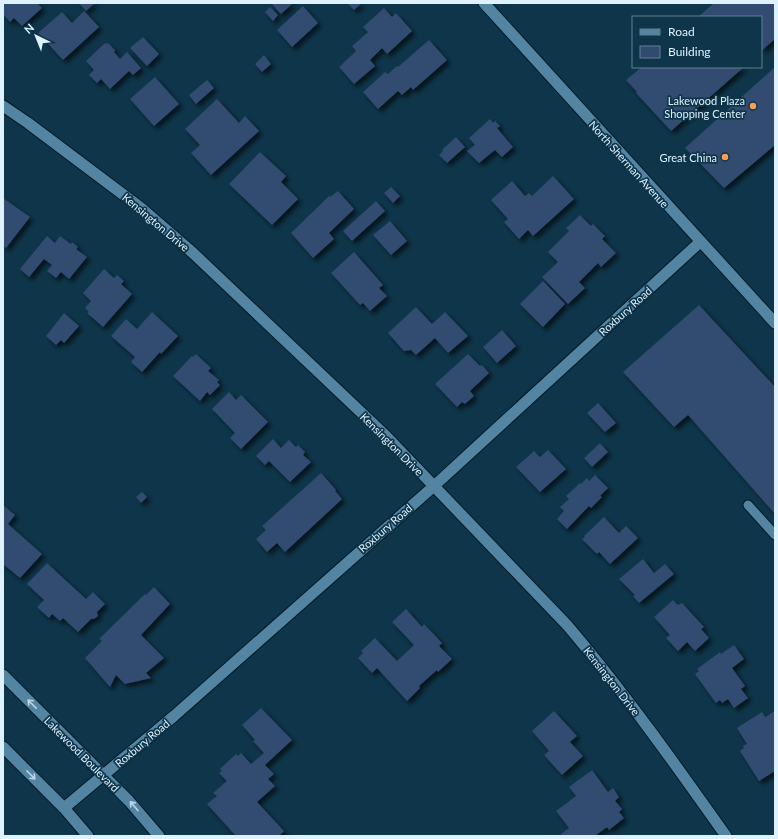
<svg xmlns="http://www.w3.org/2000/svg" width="778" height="839" font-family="Lato,sans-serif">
<defs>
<filter id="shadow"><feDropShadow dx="3.5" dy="3.5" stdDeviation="2" flood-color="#0009"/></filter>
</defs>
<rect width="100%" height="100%" fill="#0e3549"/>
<!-- building -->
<path fill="#304b70" filter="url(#shadow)" d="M 3,3 L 37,3 L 42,8 L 22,26 L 14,18 L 10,22 L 3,14 Z
M 79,3 L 95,3 L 86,11 Z
M 271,3 L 293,3 L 281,14 Z
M 347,3 L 362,3 L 354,10 Z
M 714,3 L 775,3 L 775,39 L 761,51 L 761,17 L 698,17 Z
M 303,6 L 318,23 L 292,47 L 277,30 Z
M 270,7 L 278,15 L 273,21 L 265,12 Z
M 384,8 L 392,17 L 396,13 L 412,31 L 387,54 L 382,48 L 370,60 L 375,66 L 354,84 L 339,67 L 356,51 L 352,46 L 368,32 L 363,27 Z
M 84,11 L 99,27 L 63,60 L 38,33 L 62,12 L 72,23 Z
M 143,37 L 159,54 L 147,66 L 130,48 Z
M 429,40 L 447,60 L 413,90 L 411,87 L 402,95 L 398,91 L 378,109 L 363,92 L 385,72 L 388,74 L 397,66 L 398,67 Z
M 105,43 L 107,44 L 108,43 L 115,50 L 114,52 L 120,59 L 127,52 L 141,68 L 133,75 L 129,71 L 110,89 L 101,79 L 97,83 L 89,75 L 94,70 L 86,61 Z
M 264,55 L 271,64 L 262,72 L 255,64 Z
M 642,67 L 744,67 L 671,131 L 636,93 L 637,92 L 626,80 Z
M 775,67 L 775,145 L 724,188 L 685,148 Z
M 155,77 L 179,104 L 154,126 L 130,99 Z
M 207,80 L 214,88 L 196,104 L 189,95 Z
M 217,99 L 239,123 L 245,116 L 259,131 L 211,175 L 191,153 L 200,145 L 185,129 Z
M 490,119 L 493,123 L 495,121 L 500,126 L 497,128 L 513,147 L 502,157 L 495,150 L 479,163 L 467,151 L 475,145 L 469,138 Z
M 456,137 L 465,147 L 447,163 L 439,155 L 443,151 L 442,150 Z
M 260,152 L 286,176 L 281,182 L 298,199 L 272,225 L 229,184 Z
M 553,176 L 574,199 L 533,236 L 528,230 L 519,239 L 504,222 L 508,219 L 491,200 L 512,181 L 525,196 L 529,193 L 532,196 Z
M 391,187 L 400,196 L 393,203 L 384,193 Z
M 338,191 L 354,209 L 329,233 L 334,239 L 313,258 L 291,233 L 329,196 L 330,197 Z
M 3,198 L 30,217 L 6,248 L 3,246 Z
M 376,201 L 385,211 L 352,241 L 343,231 Z
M 580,215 L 591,226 L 593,224 L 605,236 L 602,239 L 616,253 L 601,267 L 598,263 L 579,282 L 585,288 L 568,304 L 542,277 L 558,262 L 548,252 L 569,231 L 566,228 Z
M 390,221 L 407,241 L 391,255 L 373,235 Z
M 47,236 L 55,243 L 60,236 L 71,244 L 72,242 L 78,247 L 76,249 L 87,257 L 69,279 L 61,272 L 56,278 L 47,271 L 52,265 L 44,259 L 29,277 L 20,269 Z
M 354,252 L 383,285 L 379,288 L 387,296 L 370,311 L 363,303 L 360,305 L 331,273 Z
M 104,269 L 114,278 L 117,275 L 124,281 L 121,284 L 132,294 L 103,327 L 87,313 L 89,312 L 85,308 L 91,301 L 83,293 Z
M 543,281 L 565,304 L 543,327 L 520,304 Z
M 699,305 L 775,387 L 775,514 L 688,415 L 674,427 L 623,372 Z
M 416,307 L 432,324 L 445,312 L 468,336 L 448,353 L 435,338 L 416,355 L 411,350 L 404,351 L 388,333 Z
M 152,312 L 178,336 L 161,354 L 160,352 L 142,372 L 131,362 L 135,357 L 111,336 L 126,319 L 137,329 Z
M 64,313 L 79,326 L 64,343 L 61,340 L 56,345 L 46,336 Z
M 502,330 L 516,346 L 497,363 L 483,347 Z
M 196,354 L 211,368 L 208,371 L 219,380 L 217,382 L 220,385 L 210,395 L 207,392 L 200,401 L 173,376 L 192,356 L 193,357 Z
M 468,354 L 480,366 L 482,365 L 489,373 L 470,391 L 474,396 L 465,404 L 462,402 L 457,407 L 435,384 Z
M 229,392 L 236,400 L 241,395 L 268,422 L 241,449 L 230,438 L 235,433 L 212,409 Z
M 598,403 L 616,423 L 605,432 L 587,413 Z
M 273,439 L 281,448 L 289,440 L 296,447 L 298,445 L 305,452 L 303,455 L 311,462 L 290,482 L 269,461 L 265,465 L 256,456 Z
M 600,443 L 608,452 L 592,467 L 584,458 Z
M 548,450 L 566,469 L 540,492 L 516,467 L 534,451 L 540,457 Z
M 321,473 L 336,490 L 335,491 L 342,499 L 285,552 L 277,543 L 267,552 L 256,539 L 266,530 L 262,526 Z
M 595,475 L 608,488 L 600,496 L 602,497 L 591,508 L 589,506 L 567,529 L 557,519 L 564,511 L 560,507 L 569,499 L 566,496 L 580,483 L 581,484 L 587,478 L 589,481 Z
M 142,492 L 147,497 L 141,503 L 136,497 Z
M 3,505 L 15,515 L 8,524 L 42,554 L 20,578 L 3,564 Z
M 604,517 L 619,533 L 626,526 L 638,538 L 610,564 L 599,552 L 597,554 L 582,539 L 585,537 L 584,536 Z
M 643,559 L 654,573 L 665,564 L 674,574 L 639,603 L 633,596 L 635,595 L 619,579 Z
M 47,563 L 86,599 L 93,592 L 105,604 L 97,612 L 98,616 L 94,619 L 91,619 L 78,632 L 63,618 L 60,621 L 52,614 L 49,618 L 37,607 L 44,600 L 27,584 Z
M 154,587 L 170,604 L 141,635 L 164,658 L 146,673 L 151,678 L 125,684 L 116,675 L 110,687 L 85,658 L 102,641 L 99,639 L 145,594 L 146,595 Z
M 673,600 L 678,605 L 682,603 L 704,627 L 701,629 L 709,638 L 695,651 L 687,642 L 678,651 L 666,638 L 670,635 L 654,617 Z
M 406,609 L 422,627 L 424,624 L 442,643 L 439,646 L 452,659 L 438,672 L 437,670 L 419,686 L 420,688 L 407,701 L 377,668 L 372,673 L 358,658 L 363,653 L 361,651 L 375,638 L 397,661 L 414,645 L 392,622 Z
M 734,645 L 744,659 L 732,668 L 745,686 L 741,689 L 748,698 L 734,708 L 728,699 L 722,703 L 720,700 L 716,703 L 695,674 L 699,671 L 697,669 L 720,652 L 721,654 Z
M 261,708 L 292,740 L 265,765 L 274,774 L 268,779 L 275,786 L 257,802 L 284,831 L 279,836 L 236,836 L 207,804 L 217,796 L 213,793 L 227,781 L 219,773 L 222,771 L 220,769 L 236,754 L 238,756 L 241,753 L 251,764 L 264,753 L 253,741 L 255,740 L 242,725 Z
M 554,711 L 577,736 L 570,742 L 583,756 L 562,775 L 544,755 L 549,751 L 532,731 Z
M 775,711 L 775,771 L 759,781 L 740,751 L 744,748 L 743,746 L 747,744 L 737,728 L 762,712 L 765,717 Z
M 592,770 L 608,792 L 613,788 L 619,797 L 615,801 L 622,809 L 619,812 L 624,818 L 609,830 L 607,827 L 595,836 L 563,836 L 561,834 L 569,828 L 556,811 L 576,796 L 569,787 Z"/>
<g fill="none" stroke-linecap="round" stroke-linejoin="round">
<!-- service casing -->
<g stroke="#021b29" stroke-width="11">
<path id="service" d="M 748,505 L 775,535"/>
</g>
<!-- minor casing -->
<g stroke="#021b29" stroke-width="13">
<path id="minor" d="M 3,106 L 28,123 L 141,208 L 193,253 L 386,436 L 567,625 C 624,692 675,764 726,836
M 3,675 L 129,801 L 159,836
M 3,747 L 64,808 L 88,836
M 64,808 L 174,716 L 434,486 L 700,242"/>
</g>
<!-- tertiary casing -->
<g stroke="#021b29" stroke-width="13">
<path id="tertiary" d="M 484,3 L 775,323"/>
</g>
<!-- service -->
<use href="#service" stroke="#5384a2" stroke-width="9"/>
<!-- minor -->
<use href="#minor" stroke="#5384a2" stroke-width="11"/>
<!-- tertiary -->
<use href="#tertiary" stroke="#5384a2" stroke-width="11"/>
</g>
<!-- one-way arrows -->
<defs><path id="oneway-shaft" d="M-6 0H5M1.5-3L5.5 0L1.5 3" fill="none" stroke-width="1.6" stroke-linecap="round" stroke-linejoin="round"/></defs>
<g stroke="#bad6e8">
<use href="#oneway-shaft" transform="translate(32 704) rotate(-135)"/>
<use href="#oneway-shaft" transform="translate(31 775) rotate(45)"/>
<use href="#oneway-shaft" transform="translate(134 806) rotate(-131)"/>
</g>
<!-- markers -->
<g fill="#fc9d53" stroke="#0e3549" stroke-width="1.5">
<circle cx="753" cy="106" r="4"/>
<circle cx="725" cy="157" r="4"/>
</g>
<g text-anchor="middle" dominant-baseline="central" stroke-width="3.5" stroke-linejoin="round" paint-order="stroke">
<!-- poi labels -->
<g font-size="11" fill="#ddf1ff" stroke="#0e3549" text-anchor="end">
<text x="745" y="100">Lakewood Plaza<tspan x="745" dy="13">Shopping Center</tspan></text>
<text x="717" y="157">Great China</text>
</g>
<!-- street labels -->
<g font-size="11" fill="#ddf1ff" stroke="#0e3549">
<text transform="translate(629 164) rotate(48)">North Sherman Avenue</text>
<text transform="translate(156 222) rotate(40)">Kensington Drive</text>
<text transform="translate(625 311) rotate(-42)">Roxbury Road</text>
<text transform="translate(392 444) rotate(45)">Kensington Drive</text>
<text transform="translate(385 528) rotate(-41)">Roxbury Road</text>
<text transform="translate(612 681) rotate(52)">Kensington Drive</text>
<text transform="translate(142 743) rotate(-40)">Roxbury Road</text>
<text transform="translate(82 754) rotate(45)">Lakewood Boulevard</text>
</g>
</g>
<!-- border -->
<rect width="778" height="839" fill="none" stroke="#ddf1ff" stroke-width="8"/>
<!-- legend -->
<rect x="632" y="16" width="130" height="52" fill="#0e3549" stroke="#618092"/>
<rect x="640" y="29" width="20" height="6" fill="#5384a2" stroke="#618092"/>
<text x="668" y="36" font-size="12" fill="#ddf1ff">Road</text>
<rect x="640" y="46" width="20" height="12" fill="#304b70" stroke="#618092"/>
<text x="668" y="56" font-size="12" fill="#ddf1ff">Building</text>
<!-- north arrow -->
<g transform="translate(36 36) rotate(317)" stroke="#0e3549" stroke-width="3" paint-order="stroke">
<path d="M0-3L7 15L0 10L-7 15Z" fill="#ddf1ff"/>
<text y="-6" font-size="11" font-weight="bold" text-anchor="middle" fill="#ddf1ff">N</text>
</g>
</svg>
